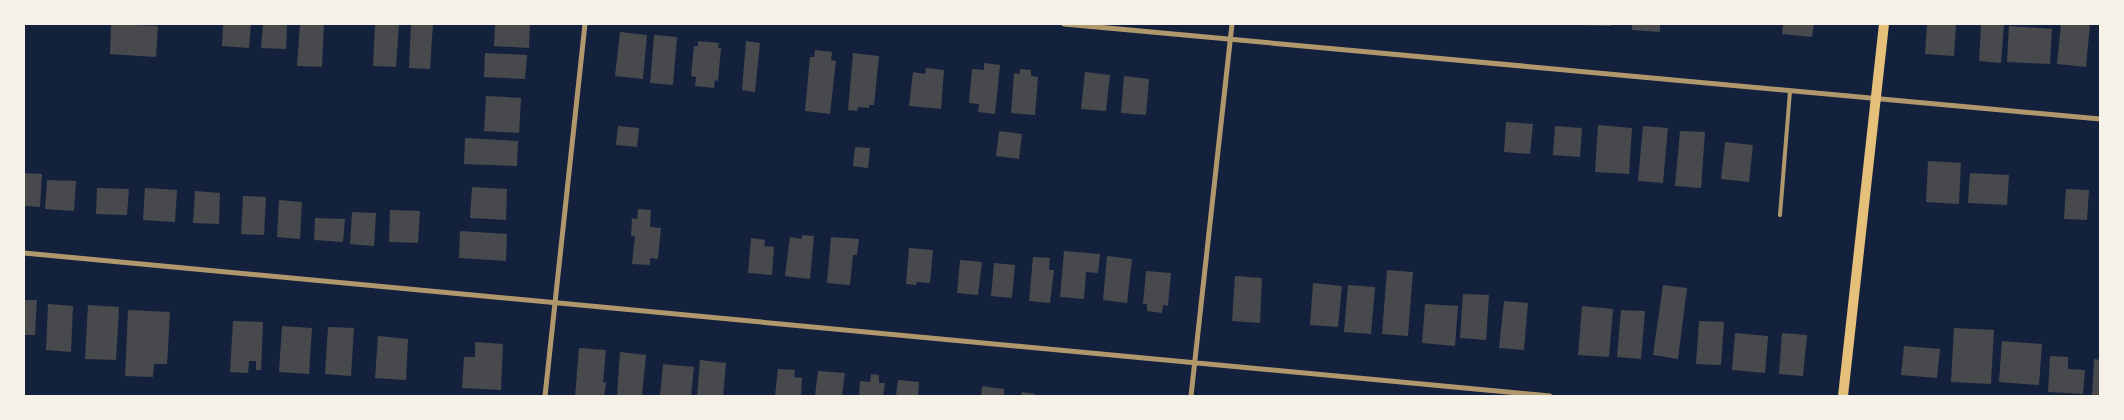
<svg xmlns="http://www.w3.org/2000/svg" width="2124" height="420" font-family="Ubuntu,sans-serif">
<rect width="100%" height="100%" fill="#14213d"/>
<!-- building -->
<path fill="#48494c" d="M 111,24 L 158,26 L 156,57 L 110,54 Z
M 223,24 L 251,24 L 249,48 L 222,46 Z
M 263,24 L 287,24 L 286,49 L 261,48 Z
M 300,24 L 324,24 L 322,67 L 297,66 Z
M 375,24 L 399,24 L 396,67 L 373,66 Z
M 411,24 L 433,24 L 430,69 L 409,68 Z
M 495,24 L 530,24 L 529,48 L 494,46 Z
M 1580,24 L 1611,24 L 1611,26 L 1580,25 Z
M 1632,24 L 1660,24 L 1660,32 L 1632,30 Z
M 1783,24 L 1814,24 L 1812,37 L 1782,34 Z
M 1927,24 L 1956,24 L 1954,56 L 1925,54 Z
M 1981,24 L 2004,24 L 2001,63 L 1979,61 Z
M 2061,24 L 2090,24 L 2086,67 L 2057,64 Z
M 2009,26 L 2052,29 L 2050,64 L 2007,62 Z
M 620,32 L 647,35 L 643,79 L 615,76 Z
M 654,35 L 677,37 L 673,85 L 650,83 Z
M 698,41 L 719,43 L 718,48 L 721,48 L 718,81 L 715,80 L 714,88 L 695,86 L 696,77 L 691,76 L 694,46 L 698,46 Z
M 746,41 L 760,43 L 755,92 L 742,90 Z
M 815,50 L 832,52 L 831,60 L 836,61 L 830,114 L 805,111 L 810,57 L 814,57 Z
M 485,53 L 527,55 L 525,79 L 484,77 Z
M 853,53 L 879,56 L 874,105 L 869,105 L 869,108 L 858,107 L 857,111 L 848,110 Z
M 984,63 L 1000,65 L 995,114 L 978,112 L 979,104 L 969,103 L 972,69 L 984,70 Z
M 926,68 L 944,70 L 941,109 L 909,106 L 913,72 L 925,74 Z
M 1020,69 L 1031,70 L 1031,76 L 1038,77 L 1035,115 L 1011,113 L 1014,73 L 1020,74 Z
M 1085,72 L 1110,75 L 1106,111 L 1081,109 Z
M 1124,76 L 1149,79 L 1146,115 L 1121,113 Z
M 486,96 L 521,98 L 519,133 L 484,131 Z
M 1506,122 L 1533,124 L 1530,154 L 1504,152 Z
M 1598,125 L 1632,128 L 1629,174 L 1595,172 Z
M 618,126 L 639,128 L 637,147 L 616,145 Z
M 1555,126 L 1582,128 L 1580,157 L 1553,155 Z
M 1643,126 L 1668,128 L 1663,183 L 1638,181 Z
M 999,131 L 1022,134 L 1019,159 L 996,156 Z
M 1680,131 L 1705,132 L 1701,188 L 1675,186 Z
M 465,138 L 518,141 L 517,166 L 464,164 Z
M 1725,142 L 1753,145 L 1749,182 L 1721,179 Z
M 855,147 L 870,148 L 868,168 L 853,166 Z
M 1928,161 L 1961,163 L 1959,204 L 1926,202 Z
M 24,173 L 42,174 L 40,207 L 24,206 Z
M 1970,173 L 2009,175 L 2007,205 L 1968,203 Z
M 47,180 L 76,181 L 74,211 L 45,209 Z
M 472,187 L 507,189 L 506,220 L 470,218 Z
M 97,188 L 129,189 L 127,215 L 96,214 Z
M 145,188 L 177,190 L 175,222 L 143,220 Z
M 2066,189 L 2089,190 L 2087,220 L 2064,219 Z
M 195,191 L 220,193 L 219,224 L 193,223 Z
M 243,196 L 266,197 L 264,235 L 241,234 Z
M 279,200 L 302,202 L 300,239 L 277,237 Z
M 638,209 L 651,210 L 650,227 L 661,228 L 658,259 L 650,258 L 650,265 L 632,264 L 635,236 L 631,236 L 632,218 L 637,219 Z
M 390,210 L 420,211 L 418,243 L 389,242 Z
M 352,212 L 376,213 L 374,246 L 350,244 Z
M 315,218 L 345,219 L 343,242 L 314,240 Z
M 460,231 L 507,234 L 506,261 L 459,258 Z
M 802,235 L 814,236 L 810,279 L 785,276 L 790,237 L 802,239 Z
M 831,237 L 859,239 L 857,255 L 853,255 L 850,285 L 827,283 Z
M 751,238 L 765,240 L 764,246 L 774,247 L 772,275 L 748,273 Z
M 909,248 L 933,250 L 930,283 L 917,282 L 916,285 L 906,284 Z
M 1064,251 L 1100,254 L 1098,273 L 1086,272 L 1084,299 L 1060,297 Z
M 1107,256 L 1132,259 L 1127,303 L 1103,300 Z
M 1033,257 L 1050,258 L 1049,270 L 1054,270 L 1050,303 L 1029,301 Z
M 960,260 L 982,262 L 978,295 L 957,293 Z
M 994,263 L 1015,265 L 1012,298 L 991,296 Z
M 1387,270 L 1413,272 L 1408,336 L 1382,334 Z
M 1146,271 L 1171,273 L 1168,306 L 1163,305 L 1162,313 L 1147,311 L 1147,304 L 1143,304 Z
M 1235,276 L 1262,278 L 1260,323 L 1232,321 Z
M 1313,283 L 1342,286 L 1338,327 L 1310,325 Z
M 1348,285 L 1375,287 L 1371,334 L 1344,332 Z
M 1663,285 L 1687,288 L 1678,359 L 1653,355 Z
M 1463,294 L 1489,295 L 1486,340 L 1460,338 Z
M 24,300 L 37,300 L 35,335 L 24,335 Z
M 1504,301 L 1528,303 L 1524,350 L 1499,348 Z
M 48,304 L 73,306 L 71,352 L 46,350 Z
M 1425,304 L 1458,306 L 1455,346 L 1422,343 Z
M 88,305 L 119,307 L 116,360 L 85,359 Z
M 1582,306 L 1613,309 L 1609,357 L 1578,355 Z
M 128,310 L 170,312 L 167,364 L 154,364 L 153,377 L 125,376 Z
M 1621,310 L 1645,311 L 1641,359 L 1617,357 Z
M 233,321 L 263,322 L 261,370 L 256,370 L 256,361 L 249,361 L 248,373 L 230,372 Z
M 1699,321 L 1724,322 L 1721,365 L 1696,364 Z
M 282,326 L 312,328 L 309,374 L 279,372 Z
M 328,327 L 354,328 L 351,376 L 325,374 Z
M 1954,328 L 1994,330 L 1991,384 L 1951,382 Z
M 1735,333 L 1768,336 L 1765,373 L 1732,370 Z
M 1782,333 L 1807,335 L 1803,376 L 1779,374 Z
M 378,336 L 408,339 L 406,380 L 375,378 Z
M 2002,341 L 2042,344 L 2039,385 L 1999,382 Z
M 475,342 L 503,344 L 501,390 L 462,388 L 464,357 L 475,357 Z
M 1904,346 L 1940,349 L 1937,378 L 1901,375 Z
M 579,348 L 606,350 L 603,382 L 606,383 L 604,396 L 575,396 Z
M 620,352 L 646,355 L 642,396 L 617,396 Z
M 2050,356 L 2068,357 L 2068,369 L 2085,370 L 2083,394 L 2048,392 Z
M 2094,359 L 2100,360 L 2100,396 L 2092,396 Z
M 700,360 L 726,363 L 723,396 L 697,396 Z
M 663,364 L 694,367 L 691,396 L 660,396 Z
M 778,369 L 795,370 L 794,377 L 802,378 L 801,396 L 775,396 Z
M 818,371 L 845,373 L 842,396 L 815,396 Z
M 871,374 L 879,375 L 879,383 L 885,383 L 883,396 L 859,396 L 860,381 L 870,382 Z
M 898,380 L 919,382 L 918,396 L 896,396 Z
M 982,386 L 1004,389 L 1004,396 L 981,396 Z
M 1022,392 L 1035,394 L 1035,396 L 1021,396 Z"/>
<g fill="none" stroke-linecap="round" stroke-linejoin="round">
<!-- service -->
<path stroke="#b1986c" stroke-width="4" d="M 1780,215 L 1790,91"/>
<!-- minor -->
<path stroke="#b1986c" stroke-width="5" d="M 1064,24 L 2100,119
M 24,253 L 1550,396
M 545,396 L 585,24
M 1191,396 L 1232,24"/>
<!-- secondary -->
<path stroke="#e5c07b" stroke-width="10" d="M 1843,396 L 1884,24"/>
</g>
<!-- border -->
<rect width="2124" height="420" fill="none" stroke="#f6f1e7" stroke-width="50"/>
</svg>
